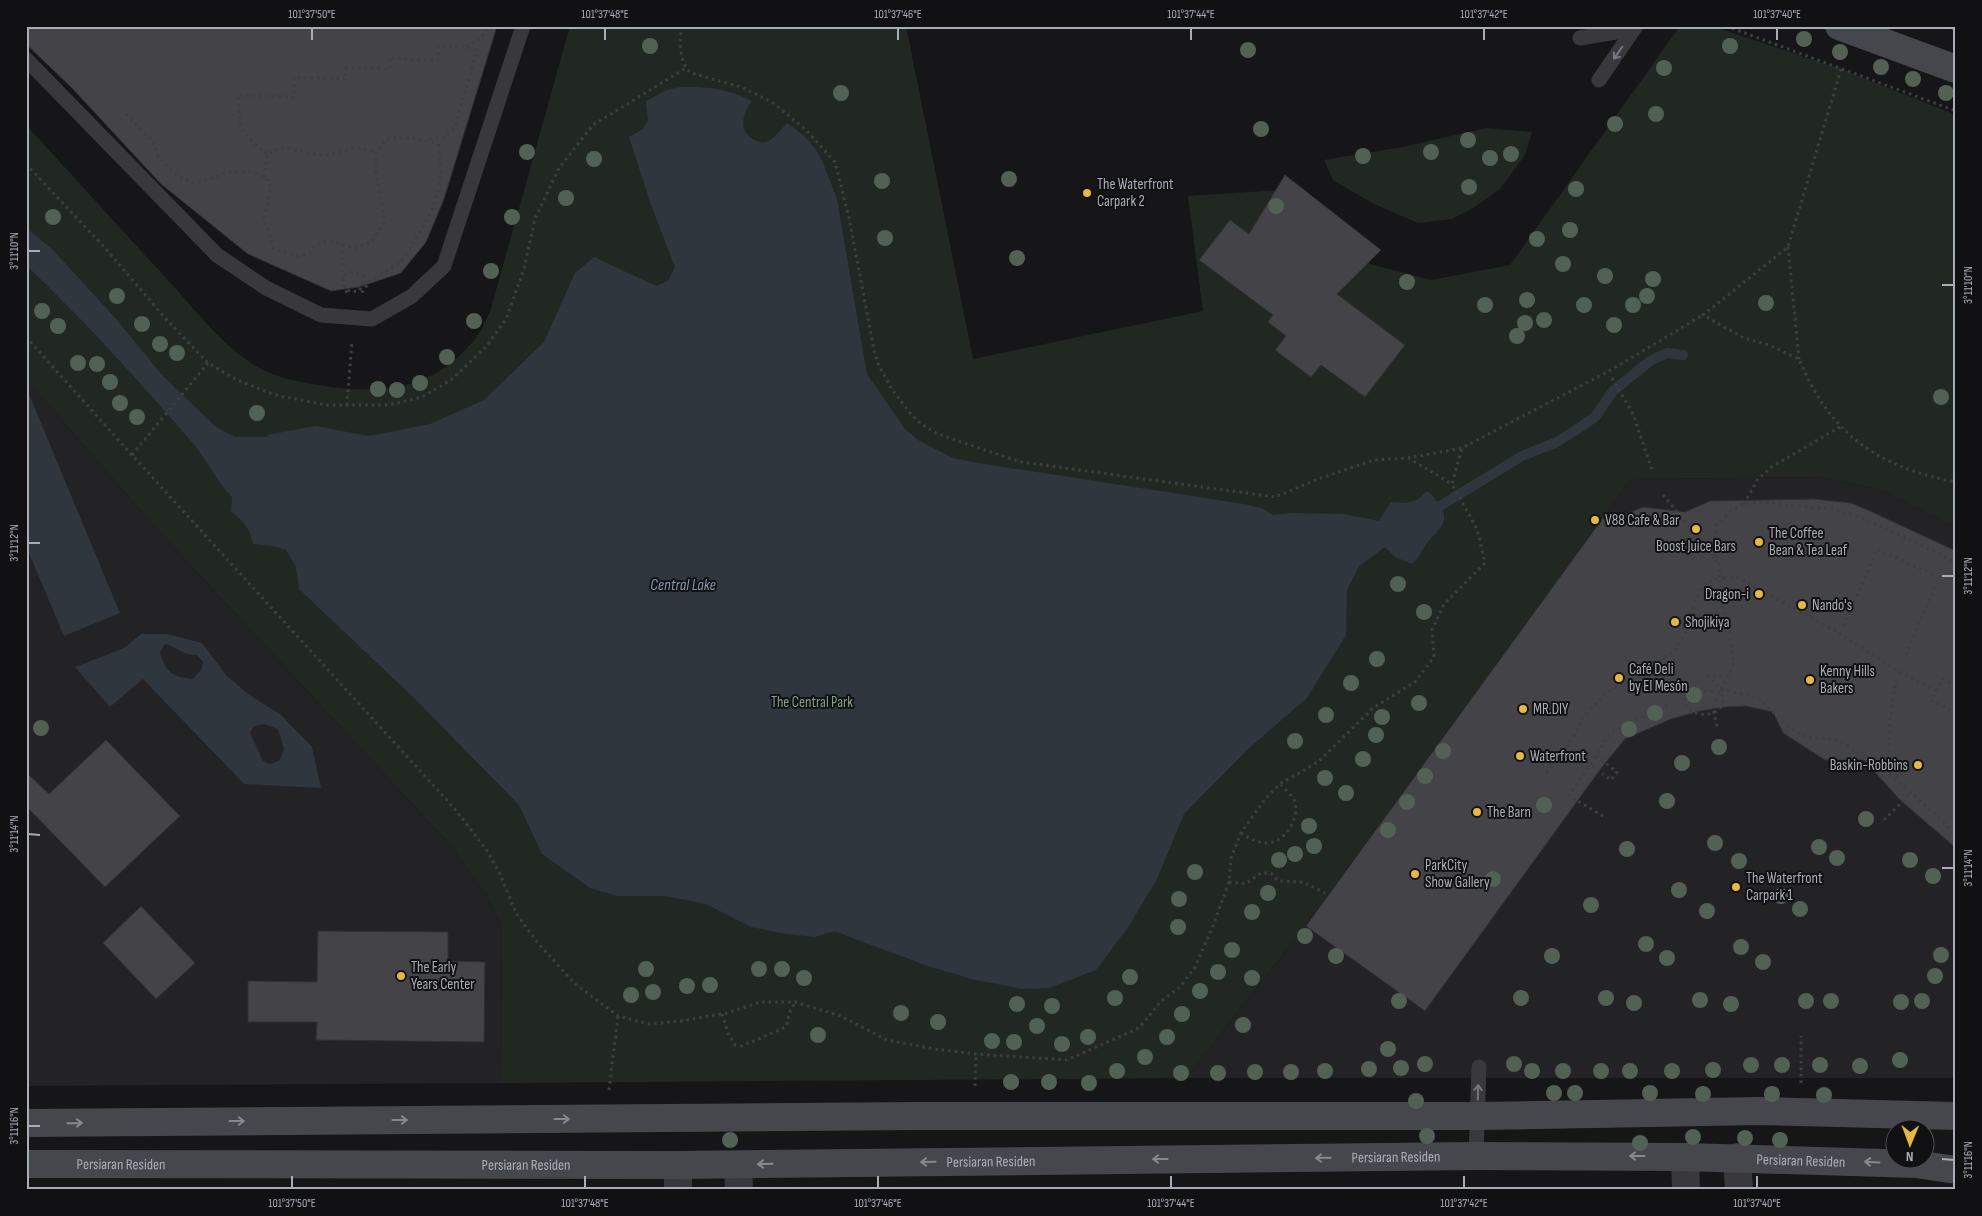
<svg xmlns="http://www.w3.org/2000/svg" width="1982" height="1216" font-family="'Sofia Sans Condensed',sans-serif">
<rect width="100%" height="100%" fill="#161618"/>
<!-- built -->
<path fill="#232225" d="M 26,379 L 156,528 L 452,847 L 486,895 L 502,925 L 501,1083 L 26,1086 Z
M 1821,477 L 1882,490 L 1956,527 L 1956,1078 L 1186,1078 L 1305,926 L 1631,479 Z"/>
<!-- green -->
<path fill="#212822" d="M 570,26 L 906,26 L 973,359 L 1203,311 L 1188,196 L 1280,190 L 1352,259 L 1431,280 L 1510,265 L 1680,26 L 1711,26 L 1841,69 L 1956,115 L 1956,527 L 1882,490 L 1821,477 L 1631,479 L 1305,926 L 1186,1078 L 501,1083 L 502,925 L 486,895 L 452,847 L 156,528 L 26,379 L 26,125 C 73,176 119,227 166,278 C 192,306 217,339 248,361 C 269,376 294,381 319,385 C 382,396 437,390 478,335 C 483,329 486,319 490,312 Z
M 1486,128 L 1532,132 L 1525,155 L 1500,189 L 1473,208 L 1452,219 L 1418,223 L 1374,204 L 1333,180 L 1324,160 L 1403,147 Z"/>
<!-- water -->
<path fill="#2f363d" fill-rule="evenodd" d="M 680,87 C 705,86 729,89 752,101 C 744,112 738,127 750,137 C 755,141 760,143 766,142 C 774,140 781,129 787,123 L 802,134 L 815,148 L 822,160 L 837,199 L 867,374 L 904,428 L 918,440 L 953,458 L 978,463 L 1244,504 L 1261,508 L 1273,515 L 1290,513 L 1344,514 L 1379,521 L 1391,502 C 1405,504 1418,503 1426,491 C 1432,493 1433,497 1437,502 C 1454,522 1437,529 1426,545 C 1421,551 1418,559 1412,564 L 1395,557 L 1385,547 L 1359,566 L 1347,590 L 1346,635 L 1307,698 L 1248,749 L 1184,814 L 1157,879 L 1129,926 L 1096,970 L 1049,988 L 1023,989 L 975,980 L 925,965 L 834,931 L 815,937 L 786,934 L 751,927 L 706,904 L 665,896 L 617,896 L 590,888 L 542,854 L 519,805 L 414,698 L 299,589 L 296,567 L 286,550 L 273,546 L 253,544 C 250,529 244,521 231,512 L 232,497 C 216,481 207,460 192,442 C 139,381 85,321 26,265 L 26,228 L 52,249 L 117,320 L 161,374 L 216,427 L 235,437 L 269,437 L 267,435 L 315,426 L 369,436 L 430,424 L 484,400 L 544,342 L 575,273 L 594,257 L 656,286 L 668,281 L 675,267 L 651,205 L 629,137 L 643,129 L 648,121 L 646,101 L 667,90 Z
M 26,387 L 120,613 L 64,636 L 26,546 Z
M 141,634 L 167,634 L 202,643 L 226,675 L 248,694 L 281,715 L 312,747 L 321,788 L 244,784 L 143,679 L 110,707 L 75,667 L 124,648 ZM 165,644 C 178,648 183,655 197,655 L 203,662 L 201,670 L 193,679 C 174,678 165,672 160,652 ZM 264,724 L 278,729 L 284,749 L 279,761 L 270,764 L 263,761 L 250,733 L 254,726 Z"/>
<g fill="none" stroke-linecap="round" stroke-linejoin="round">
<!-- stream -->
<path stroke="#2f363d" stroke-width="10" d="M 1440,506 L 1522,456 L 1555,443 L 1576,430 L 1595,417 L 1613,391 L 1650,361 L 1667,353 L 1683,355"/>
</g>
<!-- building -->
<path fill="#434348" stroke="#313034" d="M 26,26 L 497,26 L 444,199 L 426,242 L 401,273 L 359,287 L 331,291 L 248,254 L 161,184 L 72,88 L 26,44 Z
M 1285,175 L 1381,250 L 1337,294 L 1405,345 L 1365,397 L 1321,365 L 1311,377 L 1275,350 L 1286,336 L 1268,322 L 1273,315 L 1199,260 L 1230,220 L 1249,234 Z
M 1813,499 L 1851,503 L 1870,511 L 1956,551 L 1956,848 L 1900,800 L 1864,760 L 1825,760 L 1783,733 L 1773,712 L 1745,706 L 1725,707 L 1700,711 L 1671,719 L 1625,739 L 1602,767 L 1425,1011 L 1306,926 L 1603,518 L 1619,517 L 1643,507 L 1685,512 L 1710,501 Z
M 106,740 L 180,816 L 105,887 L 26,806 L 26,772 L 49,794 Z
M 141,906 L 195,963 L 156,999 L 103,943 Z
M 318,931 L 448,932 L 448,961 L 485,962 L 484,1042 L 316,1040 L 317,1022 L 248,1022 L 248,981 L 317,982 Z"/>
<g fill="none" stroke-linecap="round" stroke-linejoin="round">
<!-- path -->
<path stroke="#3e3f44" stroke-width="3" stroke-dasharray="2.5 4" stroke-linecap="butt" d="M 682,26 C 679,42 679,62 691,73 L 741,87 L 772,102 L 806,130 L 835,162 L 849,218 L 874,350 L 879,366 L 891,388 L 909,412 L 921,424 L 936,433 L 961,442 L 1021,462 L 1275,497 L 1321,478 L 1374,460 L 1408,458 L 1462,448 L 1609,371 L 1703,315
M 1726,26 L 1956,111
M 1946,26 L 1956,30
M 466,47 L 480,39 L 489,26
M 1841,69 L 1788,247 L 1703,315 L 1744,338 L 1769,345 L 1799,359 C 1830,434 1877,467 1956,482
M 126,114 L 153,142 L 158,156 L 175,174 L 192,183 L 209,180 L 227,172 L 251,172 L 265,177 L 271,188 L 264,218 L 274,249 L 298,256 L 309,254 L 316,245 L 328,240 L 355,248 L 372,242 L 385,221 L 376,175 L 376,153 L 386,139 C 404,137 421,137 438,144 C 446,183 435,209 414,241 C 411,247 407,256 402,260 C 386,274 372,274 361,294
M 267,154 C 238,129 240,133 238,95 L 294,97 L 294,77 L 346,79 L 346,68 L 390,69 L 389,58 L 438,60 L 438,46 L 459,46 L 477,50 L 455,127 L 444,138 L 428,139
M 26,164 L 105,248 L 165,318 L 208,363 L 237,380 L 275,395 L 326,405 L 389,405 L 422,397 L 451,380 L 486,347 L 506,319 L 524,269 L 535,219 L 559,168 L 593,125 L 686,68
M 265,177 L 267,154 L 282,147 L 313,154 L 329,155 L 354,148 L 361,148 L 376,153
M 342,244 L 342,270
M 1788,247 L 1799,359
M 343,279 L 345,289 L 352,292 L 359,291 L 363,284 L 363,276 L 352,272 L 343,276 L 342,284 L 347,293
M 26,337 L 132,455 L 454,808 L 486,849 L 500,874 L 516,913 L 537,942 L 575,984 L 618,1016 L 649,1024 L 681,1021 L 727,1013 L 761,1002 L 795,1002 L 841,1016 L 887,1040 L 934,1049 L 976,1054 L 1067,1060 L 1139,1028 L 1161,1001 L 1180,987 L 1195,967 L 1213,926 L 1229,882 L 1231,858 L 1241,833 L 1265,799 L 1280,784 L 1318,762 L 1373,708 L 1415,682 L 1434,657 L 1432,630 L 1444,604 L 1485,563 L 1477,529 L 1452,484
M 1612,378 L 1633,414 L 1652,470
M 347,405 L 352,341
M 132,455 L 208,363
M 1408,458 L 1452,484 L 1462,448
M 1663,495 L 1716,558 L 1716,562
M 1744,504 L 1758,479 L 1773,466 L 1840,427
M 1720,578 L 1715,533 L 1717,524 L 1730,512 L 1744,504 L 1758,502 L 1832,509 L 1866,519 L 1956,562
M 1724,578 L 1735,576 L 1768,594 L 1833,629 L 1896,670 L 1936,691
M 1720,605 L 1728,604
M 1844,626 L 1877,549 L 1939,577 L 1904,659
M 1663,658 C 1668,666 1675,673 1679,682 C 1683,690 1681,701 1688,708 C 1699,718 1716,716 1723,704 L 1722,691
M 1707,675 L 1727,677
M 1708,675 L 1716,685
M 1896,679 L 1890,719 L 1889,753 L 1898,781
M 1956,686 L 1943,679 L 1931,700 L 1956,713
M 1721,689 L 1757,697 L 1787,726 L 1808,738 L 1836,739 L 1878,764 L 1938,817 L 1956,835
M 1686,698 L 1706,691 L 1720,692
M 1717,726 L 1713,708 L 1734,662 L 1719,578
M 1567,745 L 1577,753
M 1596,756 L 1617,772 L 1611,780 L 1603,774
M 1546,773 L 1576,733 L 1583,717 L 1607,692 L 1637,677 L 1674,651 L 1686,632 L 1696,599 L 1704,585 L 1715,579
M 1603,816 L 1569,796 L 1610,734 L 1627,724 L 1668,705
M 1884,820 L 1911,793
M 1241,833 C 1249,838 1257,843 1267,843 C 1285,843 1299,819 1295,802 C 1293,796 1285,789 1280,784
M 1229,882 L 1245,884 L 1261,873 L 1271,873 L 1278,881 L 1303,882 L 1325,893
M 722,1014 L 728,1033 L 735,1045 L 742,1046 L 786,1027 C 790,1016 787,1014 795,1003
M 1801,1083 L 1801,1036
M 975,1086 L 976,1054
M 609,1090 L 618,1016"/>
<!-- lane -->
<path stroke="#38383d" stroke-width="15" d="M 1580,38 L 1616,32 L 1631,26
M 26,59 L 217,255 L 266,288 L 321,315 L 372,319 L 412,296 L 444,266 L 523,26
M 1599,80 L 1636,26
M 1476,1156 L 1479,1067"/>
<!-- street -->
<path stroke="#38383d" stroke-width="28" d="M 1685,1157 L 1686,1190
M 1737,1157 L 1739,1190
M 738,1165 L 739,1190
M 678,1190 L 678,1165"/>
<!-- secondary -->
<g stroke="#46474d" stroke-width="28">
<path d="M 1839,26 L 1956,69"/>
<path d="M 26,1123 L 918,1116 L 1477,1116 L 1760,1111 L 1956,1116"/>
<path id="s1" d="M 26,1164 L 678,1165 L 1476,1156 L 1685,1157 L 1916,1164 L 1956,1170"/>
</g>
<!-- path-bridge -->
<path stroke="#3e3f44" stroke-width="3" stroke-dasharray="2.5 4" stroke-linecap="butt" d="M 342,270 L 343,279
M 1715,579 L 1724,578
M 1716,685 L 1722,691
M 1577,753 L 1603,774"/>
</g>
<!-- trees -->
<g fill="#516254">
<circle cx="1804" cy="39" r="8"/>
<circle cx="650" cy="46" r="8"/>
<circle cx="1730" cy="46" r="8"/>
<circle cx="1248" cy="50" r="8"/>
<circle cx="1840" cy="52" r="8"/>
<circle cx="1881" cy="67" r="8"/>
<circle cx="1664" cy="68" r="8"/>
<circle cx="1913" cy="79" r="8"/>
<circle cx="841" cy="93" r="8"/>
<circle cx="1946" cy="93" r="8"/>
<circle cx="1656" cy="114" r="8"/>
<circle cx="1615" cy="124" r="8"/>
<circle cx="1261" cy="129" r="8"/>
<circle cx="1468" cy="140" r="8"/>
<circle cx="527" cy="152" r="8"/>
<circle cx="1431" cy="152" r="8"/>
<circle cx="1511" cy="154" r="8"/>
<circle cx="1363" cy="156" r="8"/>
<circle cx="1490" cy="158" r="8"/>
<circle cx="594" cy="159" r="8"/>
<circle cx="1009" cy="179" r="8"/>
<circle cx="882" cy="181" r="8"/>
<circle cx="1469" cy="187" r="8"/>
<circle cx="1576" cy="189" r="8"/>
<circle cx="566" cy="198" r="8"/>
<circle cx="1276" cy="206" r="8"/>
<circle cx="53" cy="217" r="8"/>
<circle cx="512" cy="217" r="8"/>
<circle cx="1570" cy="230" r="8"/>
<circle cx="885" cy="238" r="8"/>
<circle cx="1537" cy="239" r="8"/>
<circle cx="1017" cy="258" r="8"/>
<circle cx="1563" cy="264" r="8"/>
<circle cx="491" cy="271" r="8"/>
<circle cx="1605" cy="276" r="8"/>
<circle cx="1653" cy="279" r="8"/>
<circle cx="1407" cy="282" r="8"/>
<circle cx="117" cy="296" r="8"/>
<circle cx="1647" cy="296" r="8"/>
<circle cx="1527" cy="300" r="8"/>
<circle cx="1766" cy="303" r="8"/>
<circle cx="1485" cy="305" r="8"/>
<circle cx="1584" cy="305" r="8"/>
<circle cx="1633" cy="305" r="8"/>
<circle cx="42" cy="311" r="8"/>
<circle cx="1544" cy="320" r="8"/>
<circle cx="474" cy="321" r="8"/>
<circle cx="1525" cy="323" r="8"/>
<circle cx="142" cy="324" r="8"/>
<circle cx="1614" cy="325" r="8"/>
<circle cx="58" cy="326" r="8"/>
<circle cx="1517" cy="336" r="8"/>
<circle cx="160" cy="344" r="8"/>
<circle cx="177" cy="353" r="8"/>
<circle cx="447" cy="357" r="8"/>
<circle cx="78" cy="363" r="8"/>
<circle cx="97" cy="364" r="8"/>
<circle cx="110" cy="382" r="8"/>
<circle cx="420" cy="383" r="8"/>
<circle cx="378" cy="389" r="8"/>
<circle cx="397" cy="390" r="8"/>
<circle cx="1941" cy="397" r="8"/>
<circle cx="120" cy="403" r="8"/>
<circle cx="257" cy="413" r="8"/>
<circle cx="137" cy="417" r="8"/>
<circle cx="1398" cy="584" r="8"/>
<circle cx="1424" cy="612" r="8"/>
<circle cx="1377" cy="659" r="8"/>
<circle cx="1351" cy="683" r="8"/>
<circle cx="1694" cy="695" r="8"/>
<circle cx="1419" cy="703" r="8"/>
<circle cx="1655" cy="713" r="8"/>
<circle cx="1326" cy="715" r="8"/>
<circle cx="1382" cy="717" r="8"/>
<circle cx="41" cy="728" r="8"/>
<circle cx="1629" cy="729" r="8"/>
<circle cx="1376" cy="735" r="8"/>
<circle cx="1295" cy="741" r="8"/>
<circle cx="1719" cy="747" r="8"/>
<circle cx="1443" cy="751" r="8"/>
<circle cx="1363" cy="759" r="8"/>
<circle cx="1682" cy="763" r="8"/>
<circle cx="1425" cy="776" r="8"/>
<circle cx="1325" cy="778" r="8"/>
<circle cx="1346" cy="793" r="8"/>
<circle cx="1667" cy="801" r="8"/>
<circle cx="1407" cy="802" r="8"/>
<circle cx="1544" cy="805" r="8"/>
<circle cx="1866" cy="819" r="8"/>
<circle cx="1309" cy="826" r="8"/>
<circle cx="1388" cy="830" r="8"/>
<circle cx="1715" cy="843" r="8"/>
<circle cx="1314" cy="846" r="8"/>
<circle cx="1819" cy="847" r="8"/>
<circle cx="1627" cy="849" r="8"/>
<circle cx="1295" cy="854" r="8"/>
<circle cx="1837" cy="858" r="8"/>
<circle cx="1279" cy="860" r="8"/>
<circle cx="1910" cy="860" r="8"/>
<circle cx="1739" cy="861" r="8"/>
<circle cx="1195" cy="872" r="8"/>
<circle cx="1933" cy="876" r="8"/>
<circle cx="1493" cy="879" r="8"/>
<circle cx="1679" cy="890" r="8"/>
<circle cx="1268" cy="893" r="8"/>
<circle cx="1781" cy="896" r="8"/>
<circle cx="1179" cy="899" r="8"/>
<circle cx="1591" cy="905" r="8"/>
<circle cx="1800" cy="909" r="8"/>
<circle cx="1707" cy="911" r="8"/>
<circle cx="1252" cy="912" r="8"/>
<circle cx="1178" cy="927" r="8"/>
<circle cx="1305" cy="936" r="8"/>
<circle cx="1646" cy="944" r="8"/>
<circle cx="1741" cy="947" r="8"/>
<circle cx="1232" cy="950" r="8"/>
<circle cx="1941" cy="955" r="8"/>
<circle cx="1336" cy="956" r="8"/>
<circle cx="1552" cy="956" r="8"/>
<circle cx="1667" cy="958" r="8"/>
<circle cx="1763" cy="962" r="8"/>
<circle cx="646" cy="969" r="8"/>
<circle cx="759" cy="969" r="8"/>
<circle cx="782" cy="969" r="8"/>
<circle cx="1218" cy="972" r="8"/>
<circle cx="1935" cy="976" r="8"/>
<circle cx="1130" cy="977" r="8"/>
<circle cx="804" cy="978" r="8"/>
<circle cx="1252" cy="978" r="8"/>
<circle cx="710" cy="985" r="8"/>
<circle cx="687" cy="986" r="8"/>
<circle cx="1200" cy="991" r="8"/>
<circle cx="653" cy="992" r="8"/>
<circle cx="631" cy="995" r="8"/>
<circle cx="1115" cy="998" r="8"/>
<circle cx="1521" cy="998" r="8"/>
<circle cx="1606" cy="998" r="8"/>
<circle cx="1700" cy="1000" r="8"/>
<circle cx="1399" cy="1001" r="8"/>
<circle cx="1806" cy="1001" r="8"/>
<circle cx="1831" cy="1001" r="8"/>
<circle cx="1922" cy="1001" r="8"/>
<circle cx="1901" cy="1002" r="8"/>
<circle cx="1634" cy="1003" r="8"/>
<circle cx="1017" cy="1004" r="8"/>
<circle cx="1731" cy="1004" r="8"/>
<circle cx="1052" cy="1006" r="8"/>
<circle cx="901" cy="1013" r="8"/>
<circle cx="1182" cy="1014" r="8"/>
<circle cx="938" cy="1022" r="8"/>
<circle cx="1243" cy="1025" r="8"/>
<circle cx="1037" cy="1026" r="8"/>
<circle cx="818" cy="1035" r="8"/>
<circle cx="1088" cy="1037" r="8"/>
<circle cx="1167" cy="1037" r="8"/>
<circle cx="992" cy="1041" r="8"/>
<circle cx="1014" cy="1042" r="8"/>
<circle cx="1062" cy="1044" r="8"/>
<circle cx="1388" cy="1049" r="8"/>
<circle cx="1145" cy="1057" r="8"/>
<circle cx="1900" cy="1060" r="8"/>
<circle cx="1425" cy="1064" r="8"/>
<circle cx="1514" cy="1064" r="8"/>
<circle cx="1751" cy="1065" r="8"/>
<circle cx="1782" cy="1065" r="8"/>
<circle cx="1820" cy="1065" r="8"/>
<circle cx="1860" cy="1066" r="8"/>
<circle cx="1401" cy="1068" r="8"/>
<circle cx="1369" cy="1069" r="8"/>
<circle cx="1713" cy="1070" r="8"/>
<circle cx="1117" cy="1071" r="8"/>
<circle cx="1325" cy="1071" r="8"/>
<circle cx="1532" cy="1071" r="8"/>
<circle cx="1563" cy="1071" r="8"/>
<circle cx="1601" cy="1071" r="8"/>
<circle cx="1630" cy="1071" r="8"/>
<circle cx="1672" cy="1071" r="8"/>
<circle cx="1255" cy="1072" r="8"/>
<circle cx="1291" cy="1072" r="8"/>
<circle cx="1181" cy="1073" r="8"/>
<circle cx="1218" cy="1073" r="8"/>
<circle cx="1011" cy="1082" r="8"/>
<circle cx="1049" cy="1082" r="8"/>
<circle cx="1089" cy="1083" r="8"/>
<circle cx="1554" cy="1093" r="8"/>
<circle cx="1575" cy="1093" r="8"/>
<circle cx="1650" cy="1093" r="8"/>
<circle cx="1703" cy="1094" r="8"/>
<circle cx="1772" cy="1094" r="8"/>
<circle cx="1824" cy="1095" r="8"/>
<circle cx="1416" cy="1101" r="8"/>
<circle cx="1427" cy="1136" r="8"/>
<circle cx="1693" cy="1137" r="8"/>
<circle cx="1745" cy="1138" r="8"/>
<circle cx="730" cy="1140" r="8"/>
<circle cx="1780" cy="1140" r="8"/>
<circle cx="1640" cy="1143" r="8"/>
</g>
<!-- one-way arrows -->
<defs><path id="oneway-shaft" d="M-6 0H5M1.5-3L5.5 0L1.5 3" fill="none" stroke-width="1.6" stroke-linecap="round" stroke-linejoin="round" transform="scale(1.25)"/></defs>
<g stroke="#767880">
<use href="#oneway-shaft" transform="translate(1618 53) rotate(125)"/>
<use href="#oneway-shaft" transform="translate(1478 1092) rotate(-88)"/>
</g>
<g stroke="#868992">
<use href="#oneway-shaft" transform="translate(562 1119)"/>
<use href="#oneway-shaft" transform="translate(400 1120)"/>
<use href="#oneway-shaft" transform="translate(237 1121)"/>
<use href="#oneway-shaft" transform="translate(75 1123) rotate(-1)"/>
<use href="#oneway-shaft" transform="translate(1637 1156) rotate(-180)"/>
<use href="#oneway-shaft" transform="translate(1323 1158) rotate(179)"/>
<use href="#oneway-shaft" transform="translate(1160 1159) rotate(180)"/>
<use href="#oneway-shaft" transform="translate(928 1162) rotate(179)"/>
<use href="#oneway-shaft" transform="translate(1872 1162) rotate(-177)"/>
<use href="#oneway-shaft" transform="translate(765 1164) rotate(179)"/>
</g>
<!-- ticks -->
<path fill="none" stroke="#a9adb7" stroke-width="2" d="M 312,40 L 312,28M 605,40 L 605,28M 898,40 L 898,28M 1191,40 L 1191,28M 1484,40 L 1484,28M 1777,40 L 1777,28M 28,251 L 40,251M 1942,285 L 1954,285M 28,543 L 40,543M 1942,576 L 1954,576M 28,834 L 40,835M 1942,868 L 1954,868M 28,1126 L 40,1126M 1942,1159 L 1954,1160M 292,1188 L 292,1176M 585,1188 L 585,1176M 878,1188 L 878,1176M 1171,1188 L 1171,1176M 1464,1188 L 1464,1176M 1757,1188 L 1757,1176"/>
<!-- markers -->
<g fill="#e6b841" stroke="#111113" stroke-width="2">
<circle cx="1087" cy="193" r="5"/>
<circle cx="1595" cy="520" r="5"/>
<circle cx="1696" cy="529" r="5"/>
<circle cx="1759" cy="542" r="5"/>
<circle cx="1759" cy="594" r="5"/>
<circle cx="1802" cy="605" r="5"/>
<circle cx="1675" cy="622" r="5"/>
<circle cx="1619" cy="678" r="5"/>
<circle cx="1810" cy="680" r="5"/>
<circle cx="1523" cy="709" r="5"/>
<circle cx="1520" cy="756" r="5"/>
<circle cx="1918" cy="765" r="5"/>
<circle cx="1477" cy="812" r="5"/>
<circle cx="1415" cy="874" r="5"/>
<circle cx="1736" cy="887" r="5"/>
<circle cx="401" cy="976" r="5"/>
</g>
<g text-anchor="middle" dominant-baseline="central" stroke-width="4" stroke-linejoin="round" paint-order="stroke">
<!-- poi labels -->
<g font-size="15" fill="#a9adb7" stroke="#111113" text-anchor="start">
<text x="1097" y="184">The Waterfront<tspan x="1097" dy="17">Carpark 2</tspan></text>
<text x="1605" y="520">V88 Cafe &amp; Bar</text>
<text x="1769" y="533">The Coffee<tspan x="1769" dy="17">Bean &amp; Tea Leaf</tspan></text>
<text x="1696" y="546" text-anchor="middle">Boost Juice Bars</text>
<text x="1749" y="594" text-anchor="end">Dragon-i</text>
<text x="1812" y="605">Nando's</text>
<text x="1685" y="622">Shojikiya</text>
<text x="1629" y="669">Café Deli<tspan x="1629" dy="17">by El Mesón</tspan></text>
<text x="1820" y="671">Kenny Hills<tspan x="1820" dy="17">Bakers</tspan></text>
<text x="1533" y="709">MR.DIY</text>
<text x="1530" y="756">Waterfront</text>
<text x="1908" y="765" text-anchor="end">Baskin-Robbins</text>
<text x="1487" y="812">The Barn</text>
<text x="1425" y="865">ParkCity<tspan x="1425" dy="17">Show Gallery</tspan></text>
<text x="1746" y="878">The Waterfront<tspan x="1746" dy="17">Carpark 1</tspan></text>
<text x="411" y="967">The Early<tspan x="411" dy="17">Years Center</tspan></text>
</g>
<!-- park labels -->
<g font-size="15" fill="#82a185" stroke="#111113">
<text x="812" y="702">The Central Park</text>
</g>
<!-- street labels -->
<g font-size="15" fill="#a9adb7" stroke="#111113">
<text stroke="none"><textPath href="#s1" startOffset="1370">Persiaran Residen</textPath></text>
<text stroke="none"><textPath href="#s1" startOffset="1775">Persiaran Residen</textPath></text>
<text stroke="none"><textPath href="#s1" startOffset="965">Persiaran Residen</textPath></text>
<text stroke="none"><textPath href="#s1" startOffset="95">Persiaran Residen</textPath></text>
<text stroke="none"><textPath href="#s1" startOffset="500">Persiaran Residen</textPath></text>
</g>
<!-- water labels -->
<g font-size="16" font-style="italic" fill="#8398b0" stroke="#111113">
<text x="683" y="585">Central Lake</text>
</g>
</g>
<!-- border -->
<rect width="1982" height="1216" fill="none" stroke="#111113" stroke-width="55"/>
<!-- north arrow -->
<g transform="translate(1910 1144) rotate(181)"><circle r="24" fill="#111113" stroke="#4e4f55"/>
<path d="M0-4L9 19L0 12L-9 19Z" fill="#e6b841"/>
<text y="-8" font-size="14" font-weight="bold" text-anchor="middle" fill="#a9adb7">N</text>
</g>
<rect x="28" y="28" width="1926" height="1160" fill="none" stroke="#a9adb7" stroke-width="2"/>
<g font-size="12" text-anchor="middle" fill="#a9adb7">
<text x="312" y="18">101°37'50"E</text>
<text x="605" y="18">101°37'48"E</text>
<text x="898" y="18">101°37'46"E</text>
<text x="1191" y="18">101°37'44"E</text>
<text x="1484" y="18">101°37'42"E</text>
<text x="1777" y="18">101°37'40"E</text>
<text transform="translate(14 251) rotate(-90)" y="4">3°11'10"N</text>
<text transform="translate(1968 285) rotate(-90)" y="4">3°11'10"N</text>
<text transform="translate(14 543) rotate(-90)" y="4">3°11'12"N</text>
<text transform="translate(1968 576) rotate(-90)" y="4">3°11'12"N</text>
<text transform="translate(14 834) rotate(-90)" y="4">3°11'14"N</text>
<text transform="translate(1968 868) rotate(-90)" y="4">3°11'14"N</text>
<text transform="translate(14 1126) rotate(-90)" y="4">3°11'16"N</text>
<text transform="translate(1968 1160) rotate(-90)" y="4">3°11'16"N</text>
<text x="292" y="1207">101°37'50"E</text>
<text x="585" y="1207">101°37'48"E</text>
<text x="878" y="1207">101°37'46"E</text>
<text x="1171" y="1207">101°37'44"E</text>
<text x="1464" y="1207">101°37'42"E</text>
<text x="1757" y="1207">101°37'40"E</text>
</g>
</svg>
